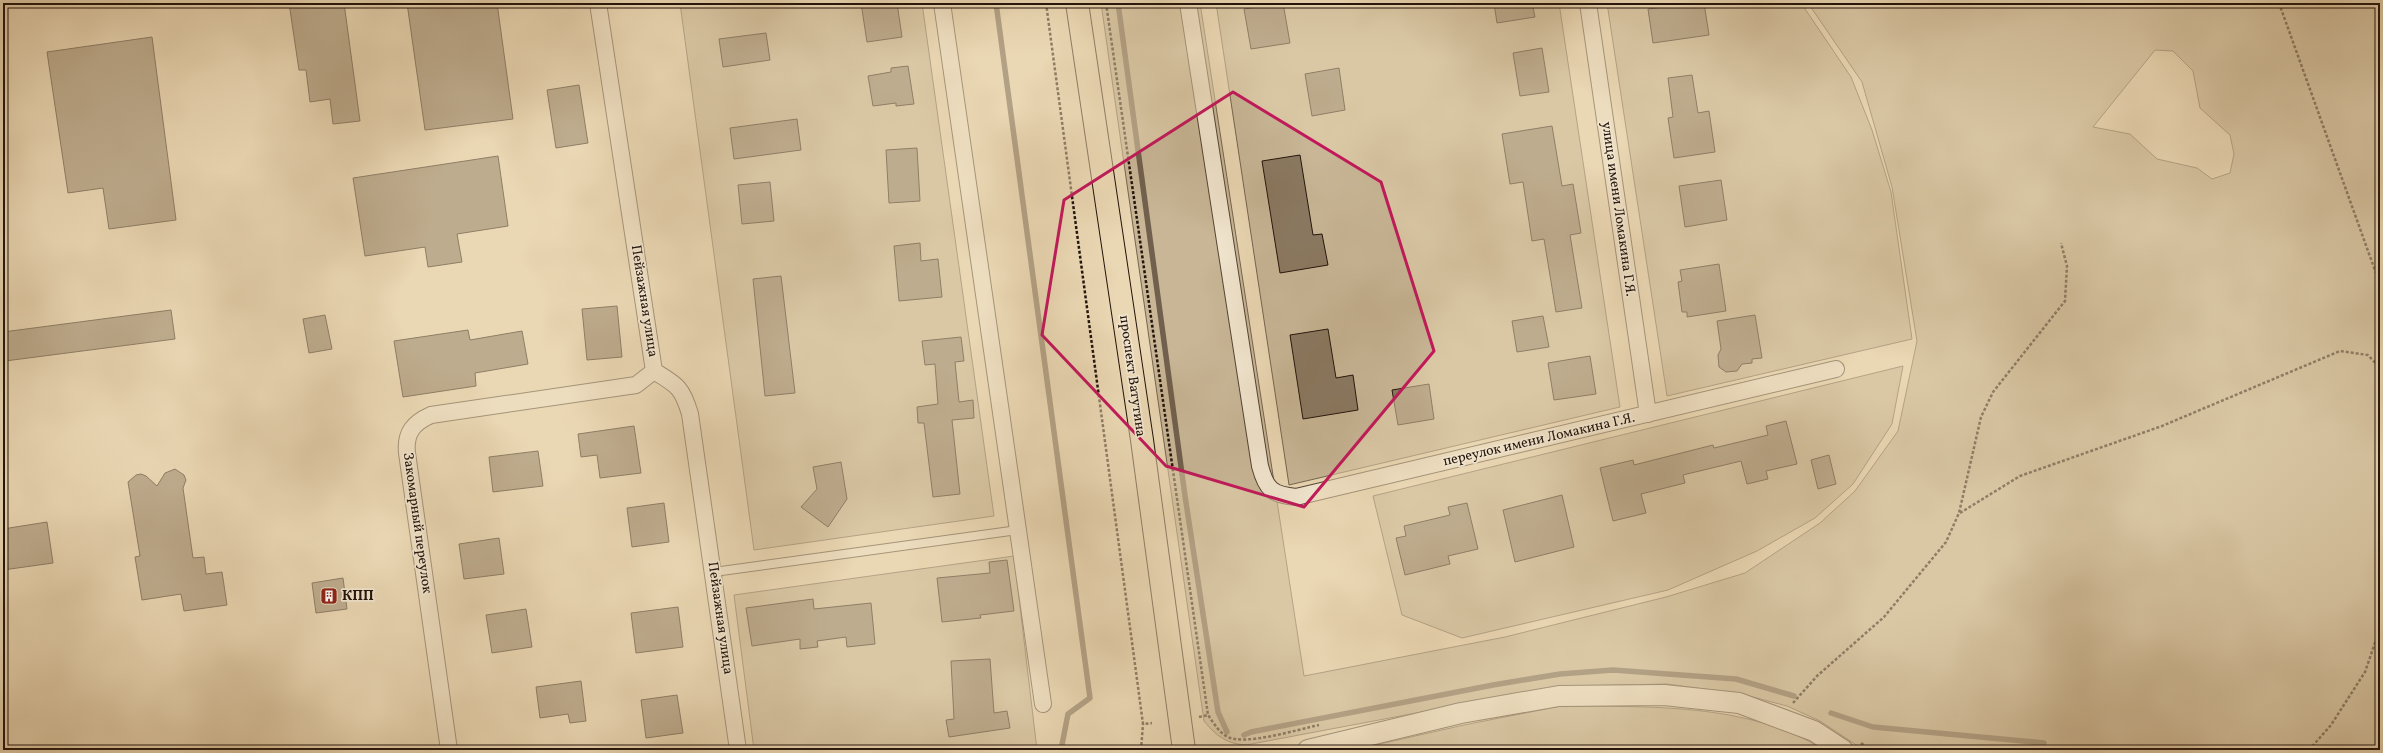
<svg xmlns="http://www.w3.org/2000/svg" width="2383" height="753" font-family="Vollkorn,serif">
<rect width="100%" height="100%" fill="#ead7b3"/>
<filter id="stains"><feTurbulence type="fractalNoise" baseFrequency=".005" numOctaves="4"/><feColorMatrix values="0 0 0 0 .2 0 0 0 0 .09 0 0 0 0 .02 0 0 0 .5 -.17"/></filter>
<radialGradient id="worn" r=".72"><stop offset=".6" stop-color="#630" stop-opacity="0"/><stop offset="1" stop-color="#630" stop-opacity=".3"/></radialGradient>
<!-- green -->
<path fill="#c8b696" stroke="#756450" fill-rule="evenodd" d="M 680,3 L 922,3 L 994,516 L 754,550 Z
M 1101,3 L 1200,3 L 1304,676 L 1505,637 L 1666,597 L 1745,573 L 1820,523 L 1855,491 L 1898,431 L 1917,341 L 1892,187 L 1862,82 L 1808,3 L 2380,3 L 2380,750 L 1864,750 L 1820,721 L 1787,706 L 1741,694 L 1667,684 L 1560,686 L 1246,745 C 1227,744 1216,736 1204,721 ZM 2155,50 L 2173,51 L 2193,71 L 2200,108 L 2230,135 L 2234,154 L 2230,173 L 2212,179 L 2197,168 L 2157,159 L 2130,134 L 2093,127 Z
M 1216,3 L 1559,3 L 1620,407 L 1289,485 Z
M 1607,3 L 1801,3 L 1851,77 L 1872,130 L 1891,192 L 1912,339 L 1667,396 Z
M 1903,366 L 1892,424 L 1853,484 L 1815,518 L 1757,551 L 1668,590 L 1462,638 L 1402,615 L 1373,496 Z
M 1014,556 L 1037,750 L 754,750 L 734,595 Z
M 1561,706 C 1646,707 1749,702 1824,750 L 1353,750 L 1464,725 Z"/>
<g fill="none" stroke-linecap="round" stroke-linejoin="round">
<!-- stream -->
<path stroke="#71604e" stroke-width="5.5" d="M 996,3 L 1090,698 L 1068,714 L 1061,750
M 1118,3 L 1185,496 L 1218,712 L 1227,732
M 1831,713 L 1873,727 L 2044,743
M 1244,735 L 1251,732 L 1493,685 L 1560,674 L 1613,670 L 1736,679 L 1794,696"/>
</g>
<!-- building -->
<path fill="#8a7962" stroke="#22130b" d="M 289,3 L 344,3 L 360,121 L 333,124 L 330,99 L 310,102 L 306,70 L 299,70 Z
M 407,3 L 497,3 L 513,119 L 425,130 Z
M 861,3 L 897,3 L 902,37 L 867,42 Z
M 1283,3 L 1290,43 L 1251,49 L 1244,9 Z
M 1494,3 L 1532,3 L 1535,17 L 1497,23 Z
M 1691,3 L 1704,3 L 1709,35 L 1653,43 L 1648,9 Z
M 766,33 L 770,60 L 723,67 L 719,39 Z
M 152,37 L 176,220 L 109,229 L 103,188 L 68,193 L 47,52 Z
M 1542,48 L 1549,92 L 1520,96 L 1513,53 Z
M 908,66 L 914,104 L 896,106 L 896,103 L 873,106 L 868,76 L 891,72 L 891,68 Z
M 1339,68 L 1345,110 L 1312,116 L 1305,74 Z
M 1692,75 L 1698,113 L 1709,111 L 1715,152 L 1674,158 L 1668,118 L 1673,117 L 1668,78 Z
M 579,85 L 588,143 L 556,148 L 547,90 Z
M 797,119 L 801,150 L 734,159 L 730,128 Z
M 1552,126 L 1562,186 L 1573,184 L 1581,233 L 1570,235 L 1582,308 L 1556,312 L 1544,239 L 1532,241 L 1523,182 L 1510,184 L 1502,134 Z
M 917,148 L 920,201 L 889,203 L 886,150 Z
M 1300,155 L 1313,235 L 1322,234 L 1328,265 L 1280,273 L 1262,161 Z
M 498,156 L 508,226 L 457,234 L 462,262 L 428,267 L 425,247 L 365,256 L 353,178 Z
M 1721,180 L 1727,220 L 1685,227 L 1679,186 Z
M 770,182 L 774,221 L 742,224 L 738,185 Z
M 920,243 L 921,261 L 938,259 L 942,297 L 899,301 L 894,246 Z
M 1719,264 L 1726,311 L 1687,317 L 1687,312 L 1682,312 L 1678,282 L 1682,281 L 1680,270 Z
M 781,276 L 795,393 L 765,396 L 753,279 Z
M 617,306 L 622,357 L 587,360 L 582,309 Z
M 171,310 L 175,339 L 5,361 L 3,332 Z
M 325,315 L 332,349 L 309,353 L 303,319 Z
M 1755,315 L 1762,358 L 1752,359 L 1752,363 L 1742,364 L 1737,371 L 1726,372 L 1719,367 L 1718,355 L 1721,349 L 1717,321 Z
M 1543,316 L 1549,347 L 1517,352 L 1512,321 Z
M 1328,329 L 1336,378 L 1353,375 L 1358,410 L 1303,419 L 1290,335 Z
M 468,330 L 470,340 L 522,331 L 528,364 L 475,373 L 476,386 L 403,397 L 394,341 Z
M 961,337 L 964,361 L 955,362 L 959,402 L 973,400 L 974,418 L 952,420 L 960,494 L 933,497 L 924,423 L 918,423 L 917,407 L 938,404 L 935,364 L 925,365 L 922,341 Z
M 1590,356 L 1596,394 L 1554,400 L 1548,363 Z
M 1429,384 L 1434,419 L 1398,425 L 1392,390 Z
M 1786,421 L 1797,464 L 1766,471 L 1768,479 L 1747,484 L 1741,461 L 1683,475 L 1685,483 L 1641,494 L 1646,513 L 1613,521 L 1600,468 L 1633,460 L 1634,465 L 1713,445 L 1714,448 L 1768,435 L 1766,426 Z
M 634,426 L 641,473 L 600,478 L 597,455 L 581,457 L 578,434 Z
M 538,451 L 543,486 L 493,492 L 489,457 Z
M 1829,455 L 1836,484 L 1818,489 L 1811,460 Z
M 841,462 L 847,499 L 828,527 L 801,507 L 817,489 L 813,467 Z
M 175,469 L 184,475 L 186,480 L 183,488 L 193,558 L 204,557 L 206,574 L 222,572 L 227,605 L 184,611 L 181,594 L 142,600 L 135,557 L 140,556 L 128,482 L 136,475 L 141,474 L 146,476 L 157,486 L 165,473 Z
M 1562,495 L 1574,547 L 1515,562 L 1503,510 Z
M 664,503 L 669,542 L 632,547 L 627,508 Z
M 1467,503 L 1478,549 L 1448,556 L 1450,564 L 1405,575 L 1396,538 L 1406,536 L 1404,526 L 1450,515 L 1448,507 Z
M 47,522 L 53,563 L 3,570 L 3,529 Z
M 499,538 L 504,574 L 464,579 L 459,544 Z
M 1007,560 L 1014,611 L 980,615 L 981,618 L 942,622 L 937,578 L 990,573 L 989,562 Z
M 343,578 L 347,609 L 316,613 L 312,583 Z
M 813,599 L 814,609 L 871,603 L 875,644 L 847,647 L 846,637 L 817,641 L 818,647 L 800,649 L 800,639 L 752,646 L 746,608 Z
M 678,607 L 683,647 L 636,653 L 631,613 Z
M 526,609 L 532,647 L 492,653 L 486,615 Z
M 990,659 L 994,713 L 1007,711 L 1010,728 L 949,737 L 946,720 L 954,719 L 951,661 Z
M 581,681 L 586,721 L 570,723 L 568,714 L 540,718 L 536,687 Z
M 677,695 L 683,733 L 646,738 L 641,700 Z"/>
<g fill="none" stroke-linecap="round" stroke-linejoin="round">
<!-- service casing -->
<g stroke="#544435" stroke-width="10">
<path id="service" d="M 714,572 L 1018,530"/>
</g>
<!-- minor casing -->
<g stroke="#544435" stroke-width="18">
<path id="minor" d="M 598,3 L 654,371 C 677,385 682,387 690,414 L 738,750
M 942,3 L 1043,704
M 1188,3 L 1260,466 C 1266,489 1272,495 1296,497 L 1836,369
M 1588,3 L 1648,414
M 449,750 L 407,453 C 405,433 413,423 431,415 L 636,385 L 654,371"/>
</g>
<!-- tertiary casing -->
<g stroke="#544435" stroke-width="22">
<path id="tertiary" d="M 1308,750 L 1461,713 L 1559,696 L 1664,695 L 1739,703 L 1814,731 L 1843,750"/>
</g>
<!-- primary casing -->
<g stroke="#22130b" stroke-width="24">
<path id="primary" d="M 1077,3 L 1142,440 L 1184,750"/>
</g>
<!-- path -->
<path stroke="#22130b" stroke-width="2.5" stroke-dasharray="3 2" stroke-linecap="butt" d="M 1046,3 L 1143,724 L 1152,723
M 1106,3 L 1208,715 C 1213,722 1218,731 1226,736 C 1243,747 1299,729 1319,725
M 2279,3 L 2377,276 L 2380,296
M 1960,513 L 2020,476 L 2162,426 L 2340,351 L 2368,355 L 2380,368
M 1793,703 L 1817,676 L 1884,617 L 1946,542 L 1959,513 L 1981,417 L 1993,392 L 2065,301 L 2067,266 L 2061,243
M 1199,717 L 1208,715
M 1861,743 L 1871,750
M 1141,750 L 1143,724
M 2309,750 L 2331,725 L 2365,672 L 2380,628"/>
<!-- service -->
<use href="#service" stroke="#f1e5ce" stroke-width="8"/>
<!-- minor -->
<use href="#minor" stroke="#f1e5ce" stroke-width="16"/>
<!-- tertiary -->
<use href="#tertiary" stroke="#f1e5ce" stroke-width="20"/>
<!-- primary -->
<use href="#primary" stroke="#ead7b3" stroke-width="22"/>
</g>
<!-- marked area -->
<path d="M0 0H2383V753H0ZM 1233,92 L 1381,182 L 1434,351 L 1304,507 L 1166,466 L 1042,335 L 1064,200 Z" fill="#ead7b3" fill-opacity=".55" fill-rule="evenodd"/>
<path fill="none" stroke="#c2185b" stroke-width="3" stroke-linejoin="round" d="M 1233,92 L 1381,182 L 1434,351 L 1304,507 L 1166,466 L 1042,335 L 1064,200 Z"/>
<!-- icons -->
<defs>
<g id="building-square" transform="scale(0.9)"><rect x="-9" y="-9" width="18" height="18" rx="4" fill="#8f2418" stroke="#f1e5ce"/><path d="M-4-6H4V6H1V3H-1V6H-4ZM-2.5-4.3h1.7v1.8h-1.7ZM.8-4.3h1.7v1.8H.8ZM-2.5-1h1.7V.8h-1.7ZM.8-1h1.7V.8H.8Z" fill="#fff"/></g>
</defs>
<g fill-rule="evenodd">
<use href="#building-square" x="329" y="596"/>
</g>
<g text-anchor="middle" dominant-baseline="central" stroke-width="3.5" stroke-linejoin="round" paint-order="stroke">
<!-- street labels -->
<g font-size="14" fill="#22130b" stroke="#f1e5ce">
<text transform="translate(1618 209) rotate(82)">улица имени Ломакина Г.Я.</text>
<text transform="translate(644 301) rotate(81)">Пейзажная улица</text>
<text transform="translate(1132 376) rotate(82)">проспект Ватутина</text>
<text transform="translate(1539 440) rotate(-13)">переулок имени Ломакина Г.Я.</text>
<text transform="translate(417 523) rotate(82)">Закомарный переулок</text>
<text transform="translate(720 618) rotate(82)">Пейзажная улица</text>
</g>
<!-- poi labels -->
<g font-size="14" font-weight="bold" fill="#22130b" stroke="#f1e5ce" text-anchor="start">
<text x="342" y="596">КПП</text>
</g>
</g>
<!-- margin -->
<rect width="2383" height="753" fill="none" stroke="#ead7b3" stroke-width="16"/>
<rect x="4" y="4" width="2375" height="745" fill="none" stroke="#22130b" stroke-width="2"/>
<rect x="8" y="8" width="2367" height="737" fill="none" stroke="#22130b"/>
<rect width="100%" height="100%" filter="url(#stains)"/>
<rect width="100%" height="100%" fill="url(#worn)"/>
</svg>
